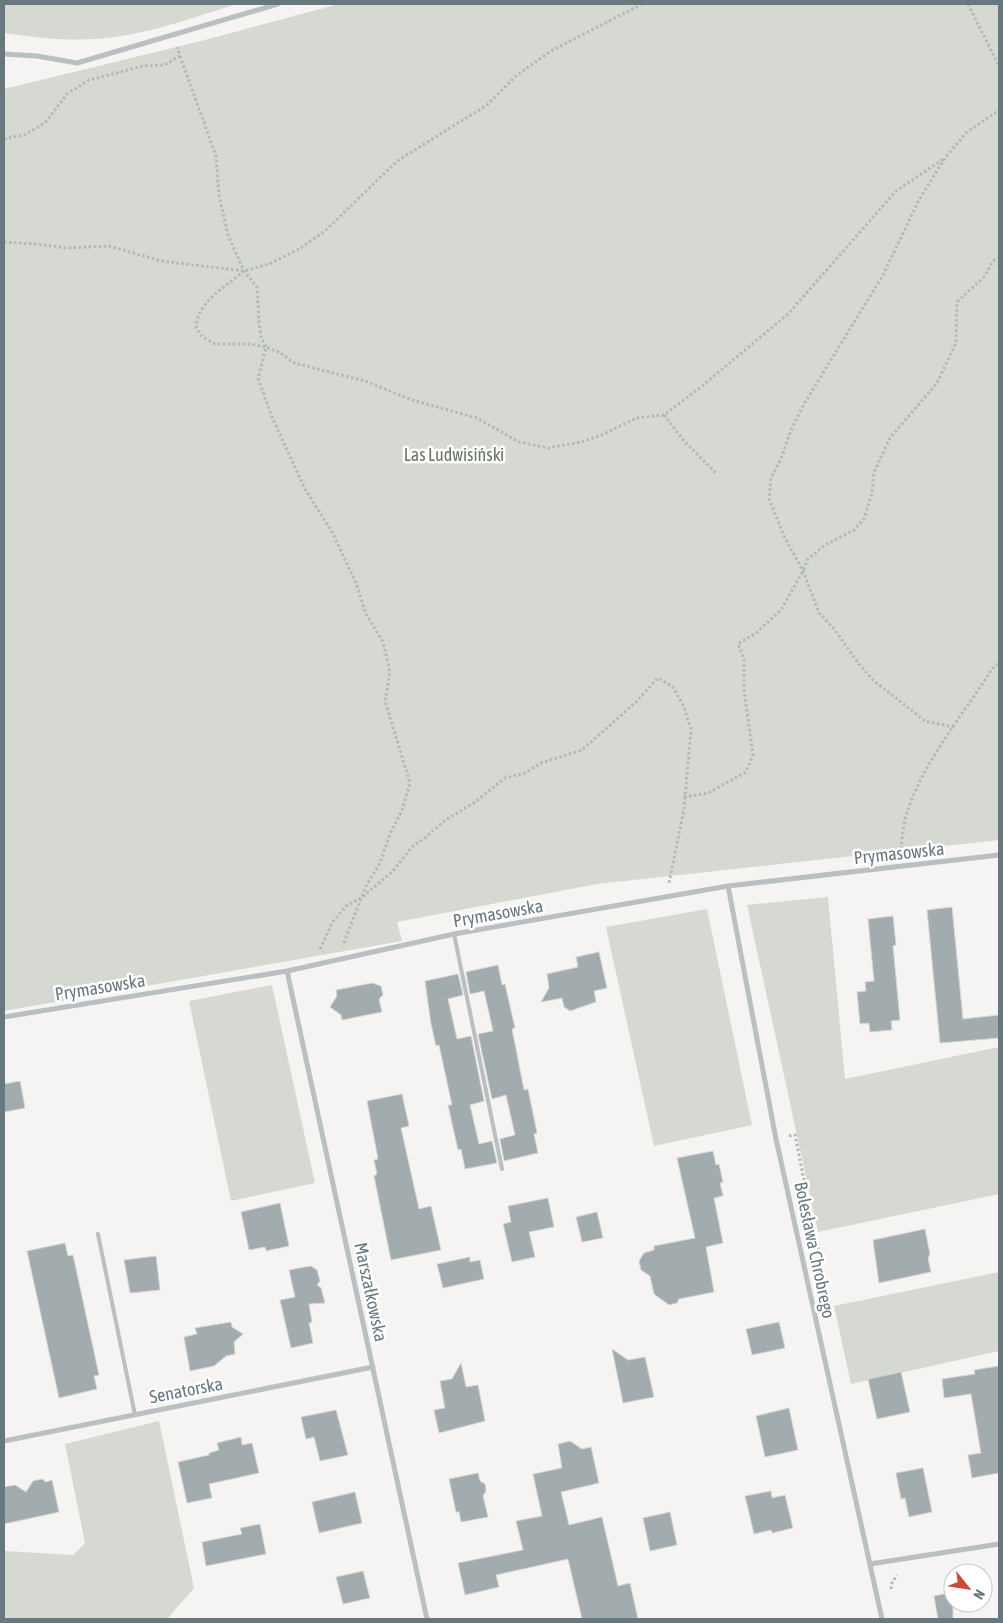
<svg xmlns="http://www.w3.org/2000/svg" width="1003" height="1623" font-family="'Asap Condensed',sans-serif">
<rect width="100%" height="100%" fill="#f5f4f2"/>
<!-- green -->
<path fill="#d5d9d1" d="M 4,4 L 237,4 C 190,18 142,37 92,39 C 62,41 33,37 4,33 Z
M 339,4 L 999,4 L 999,840 L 597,884 L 397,922 L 402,941 L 4,1011 L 4,89 L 201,41 Z
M 828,897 L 845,1079 L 999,1047 L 999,1194 L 818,1232 L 747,905 Z
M 707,909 L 752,1125 L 654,1146 L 606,927 Z
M 272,985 L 315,1183 L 231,1201 L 189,1001 Z
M 999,1272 L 999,1351 L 851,1384 L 834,1306 Z
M 159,1421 L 194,1588 L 167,1619 L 4,1619 L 4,1551 L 73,1555 L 85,1543 L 65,1444 Z"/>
<!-- building -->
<path fill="#a2abae" stroke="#d6d6d4" d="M 952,907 L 963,1019 L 999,1015 L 999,1038 L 940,1043 L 927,910 Z
M 893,916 L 896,945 L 893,946 L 900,1020 L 891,1021 L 892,1030 L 870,1032 L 869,1023 L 860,1024 L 857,992 L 866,991 L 865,982 L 874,981 L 868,919 Z
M 599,952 L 607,988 L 594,991 L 596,1002 L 570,1011 L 564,1007 L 562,998 L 541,1002 L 549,988 L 547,974 L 578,967 L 576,957 Z
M 498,965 L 502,985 L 505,984 L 515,1028 L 512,1029 L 524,1090 L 528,1089 L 537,1133 L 534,1134 L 538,1153 L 504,1161 L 500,1139 L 515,1135 L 506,1095 L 492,1099 L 478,1034 L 493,1031 L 484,991 L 470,994 L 466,972 Z
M 458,974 L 463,995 L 448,999 L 457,1039 L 471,1036 L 484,1101 L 470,1105 L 479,1144 L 492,1141 L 497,1163 L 465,1169 L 461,1149 L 458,1150 L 448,1105 L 452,1105 L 439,1045 L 436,1046 L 431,1024 L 425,981 Z
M 372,983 L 381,986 L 383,995 L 379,999 L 382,1012 L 342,1020 L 341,1015 L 330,1007 L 337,996 L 336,990 Z
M 20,1081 L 25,1108 L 4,1112 L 4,1084 Z
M 402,1094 L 409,1126 L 401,1128 L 419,1209 L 431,1206 L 441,1250 L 391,1260 L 374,1176 L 377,1174 L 374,1160 L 378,1159 L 367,1101 Z
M 713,1151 L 716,1165 L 719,1164 L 723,1182 L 720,1183 L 723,1196 L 714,1198 L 723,1243 L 706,1247 L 714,1292 L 679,1299 L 677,1303 L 669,1305 L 654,1294 L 650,1276 L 641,1270 L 639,1261 L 644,1253 L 654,1250 L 654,1246 L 695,1238 L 677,1158 Z
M 548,1198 L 554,1227 L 529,1232 L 535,1257 L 512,1262 L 503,1224 L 511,1222 L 508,1206 Z
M 280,1203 L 289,1246 L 266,1251 L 265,1247 L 249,1250 L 241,1212 Z
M 597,1212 L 603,1238 L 582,1242 L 576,1217 Z
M 925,1229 L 930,1254 L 928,1258 L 931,1272 L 879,1283 L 873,1240 Z
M 65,1243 L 68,1256 L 73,1255 L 99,1375 L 94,1376 L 97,1389 L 59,1398 L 27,1251 Z
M 156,1256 L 160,1290 L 130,1293 L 124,1260 Z
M 470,1257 L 470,1262 L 480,1260 L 484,1279 L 443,1288 L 437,1264 Z
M 311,1266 L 317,1270 L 320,1281 L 317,1285 L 321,1288 L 325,1303 L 309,1304 L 312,1322 L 309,1323 L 313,1343 L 291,1348 L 280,1300 L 295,1297 L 289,1270 Z
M 231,1322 L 232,1327 L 243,1334 L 234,1342 L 235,1354 L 226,1356 L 214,1366 L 190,1371 L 184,1337 L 197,1334 L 195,1328 Z
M 779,1322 L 785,1348 L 752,1355 L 746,1329 Z
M 612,1349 L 628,1360 L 645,1357 L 654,1397 L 623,1403 Z
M 461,1363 L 466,1387 L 478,1385 L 485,1421 L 439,1433 L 434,1410 L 445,1408 L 440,1381 L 452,1379 Z
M 999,1366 L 999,1473 L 972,1478 L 968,1455 L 981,1453 L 971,1394 L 944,1398 L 942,1379 L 975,1374 L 974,1370 Z
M 901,1372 L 910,1412 L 877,1419 L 868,1379 Z
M 789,1408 L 798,1450 L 765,1457 L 756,1416 Z
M 336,1410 L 348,1455 L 320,1461 L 314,1437 L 306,1439 L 301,1417 Z
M 241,1437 L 242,1445 L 252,1443 L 259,1473 L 209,1484 L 212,1498 L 187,1503 L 178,1462 L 209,1455 L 209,1453 L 219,1450 L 217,1443 Z
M 570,1441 L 582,1449 L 591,1447 L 599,1483 L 561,1492 L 569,1525 L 602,1517 L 618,1586 L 630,1583 L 638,1619 L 582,1619 L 568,1559 L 496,1575 L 499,1587 L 465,1595 L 458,1563 L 523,1550 L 516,1521 L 542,1516 L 533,1474 L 562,1468 L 558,1444 Z
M 923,1468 L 932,1512 L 909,1517 L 905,1498 L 901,1499 L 896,1473 Z
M 478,1473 L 480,1481 L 485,1484 L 486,1491 L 483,1496 L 488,1517 L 461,1522 L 459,1512 L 456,1512 L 449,1479 Z
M 42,1479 L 46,1482 L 52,1480 L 59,1512 L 4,1524 L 4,1487 L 15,1485 L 26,1492 L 33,1481 Z
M 771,1491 L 772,1498 L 785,1495 L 793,1528 L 772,1533 L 771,1530 L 754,1534 L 745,1496 Z
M 355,1492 L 362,1523 L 319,1533 L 312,1502 Z
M 670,1512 L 677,1545 L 650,1551 L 643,1518 Z
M 260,1524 L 266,1554 L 206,1566 L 202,1542 L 242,1534 L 240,1528 Z
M 363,1571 L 370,1598 L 343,1604 L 336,1577 Z
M 953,1592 L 953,1619 L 938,1619 L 934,1596 Z"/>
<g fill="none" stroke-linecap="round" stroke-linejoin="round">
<!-- path -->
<path stroke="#b4b8ba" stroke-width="3" stroke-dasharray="2.5 2.5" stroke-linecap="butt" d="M 968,4 L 999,66
M 180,56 L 216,156 L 219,195 L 228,235 L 244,271 L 257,287 L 259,321 L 261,337 L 266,347 L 258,378 L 271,415 L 305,489 L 332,532 L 356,583 L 366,614 L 383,642 L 390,672 L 385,701 L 410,783 L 402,810 L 390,834 L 380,863 L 366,886 L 343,945
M 4,139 L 24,135 L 45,123 L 67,94 L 89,80 L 143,66 L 164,65 L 180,56 L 177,47
M 4,242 L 36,244 L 67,248 L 109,246 L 161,261 L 244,271 L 269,264 L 299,249 L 325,231 L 397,161 L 487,105 L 517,75 L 551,51 L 642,4
M 244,271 C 226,287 197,301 196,328 L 203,337 L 215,344 L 250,344 L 266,347 L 281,353 L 294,363 L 365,381 L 412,400 L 477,418 L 519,442 L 548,448 L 581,442 L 602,435 L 636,418 L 664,415 L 701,387 L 788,314 L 896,191 L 945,158
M 664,415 L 684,441 L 717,474
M 954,727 L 925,721 L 873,680 L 858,663 L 835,630 L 819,613 L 803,571 L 784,536 L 769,499 L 771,478 L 781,459 L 791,430 L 804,404 L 883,275 L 919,200 L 945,158 L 967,132 L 999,110
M 684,797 L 708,793 L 746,772 L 753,755 L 744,690 L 744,659 L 738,644 L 756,633 L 781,610 L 803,571 L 808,559 L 825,545 L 854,530 L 864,519 L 872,493 L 874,472 L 890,438 L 937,383 L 956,343 L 957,302 L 984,277 L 993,261 L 999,258
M 900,854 C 902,840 903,825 907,812 C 925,759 963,715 992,669 L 999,663
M 320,949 L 332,923 L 346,906 L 361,898 L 392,872 L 412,847 L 425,838 L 444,821 L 475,802 L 505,778 L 525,773 L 541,763 L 582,750 L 635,703 L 658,678 L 673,687 L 684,707 L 691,729 L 684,809 L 669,883
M 789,1136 L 795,1135 L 831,1314
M 891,1589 L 892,1583 L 897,1575"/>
<!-- service -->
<path stroke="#babfc1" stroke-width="4" d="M 454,934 L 502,1169
M 98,1234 L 135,1415"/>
<!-- minor -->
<path stroke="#babfc1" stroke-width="5" d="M 4,54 L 37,56 L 77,63 L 278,4
M 728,886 L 776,1139 L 882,1619
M 287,971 L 427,1619
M 4,1017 L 287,971 L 454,934 L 728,886 L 999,855
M 4,1441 L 373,1367
M 870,1564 L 999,1544"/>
</g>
<g text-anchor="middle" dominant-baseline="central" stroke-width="5" stroke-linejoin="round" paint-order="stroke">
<!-- park labels -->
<g font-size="18" fill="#6b7766" stroke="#fff">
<text x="454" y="454">Las Ludwisiński</text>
</g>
<!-- street labels -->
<g font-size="18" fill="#68787f" stroke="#fff">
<text transform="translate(899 853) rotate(-6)">Prymasowska</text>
<text transform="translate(498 913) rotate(-10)">Prymasowska</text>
<text transform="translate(100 987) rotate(-9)">Prymasowska</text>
<text transform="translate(815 1250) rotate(78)">Bolesława Chrobrego</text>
<text transform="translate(371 1292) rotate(78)">Marszałkowska</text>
<text transform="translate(186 1390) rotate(-11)">Senatorska</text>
</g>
</g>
<!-- border -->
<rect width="1003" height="1623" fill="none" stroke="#68787f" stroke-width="10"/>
<!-- north arrow -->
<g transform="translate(968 1588) rotate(120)"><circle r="24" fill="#ffffff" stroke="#c3c9cc"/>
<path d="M0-4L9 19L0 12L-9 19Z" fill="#cb4a3c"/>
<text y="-8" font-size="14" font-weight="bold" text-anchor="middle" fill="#68787f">N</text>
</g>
</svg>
